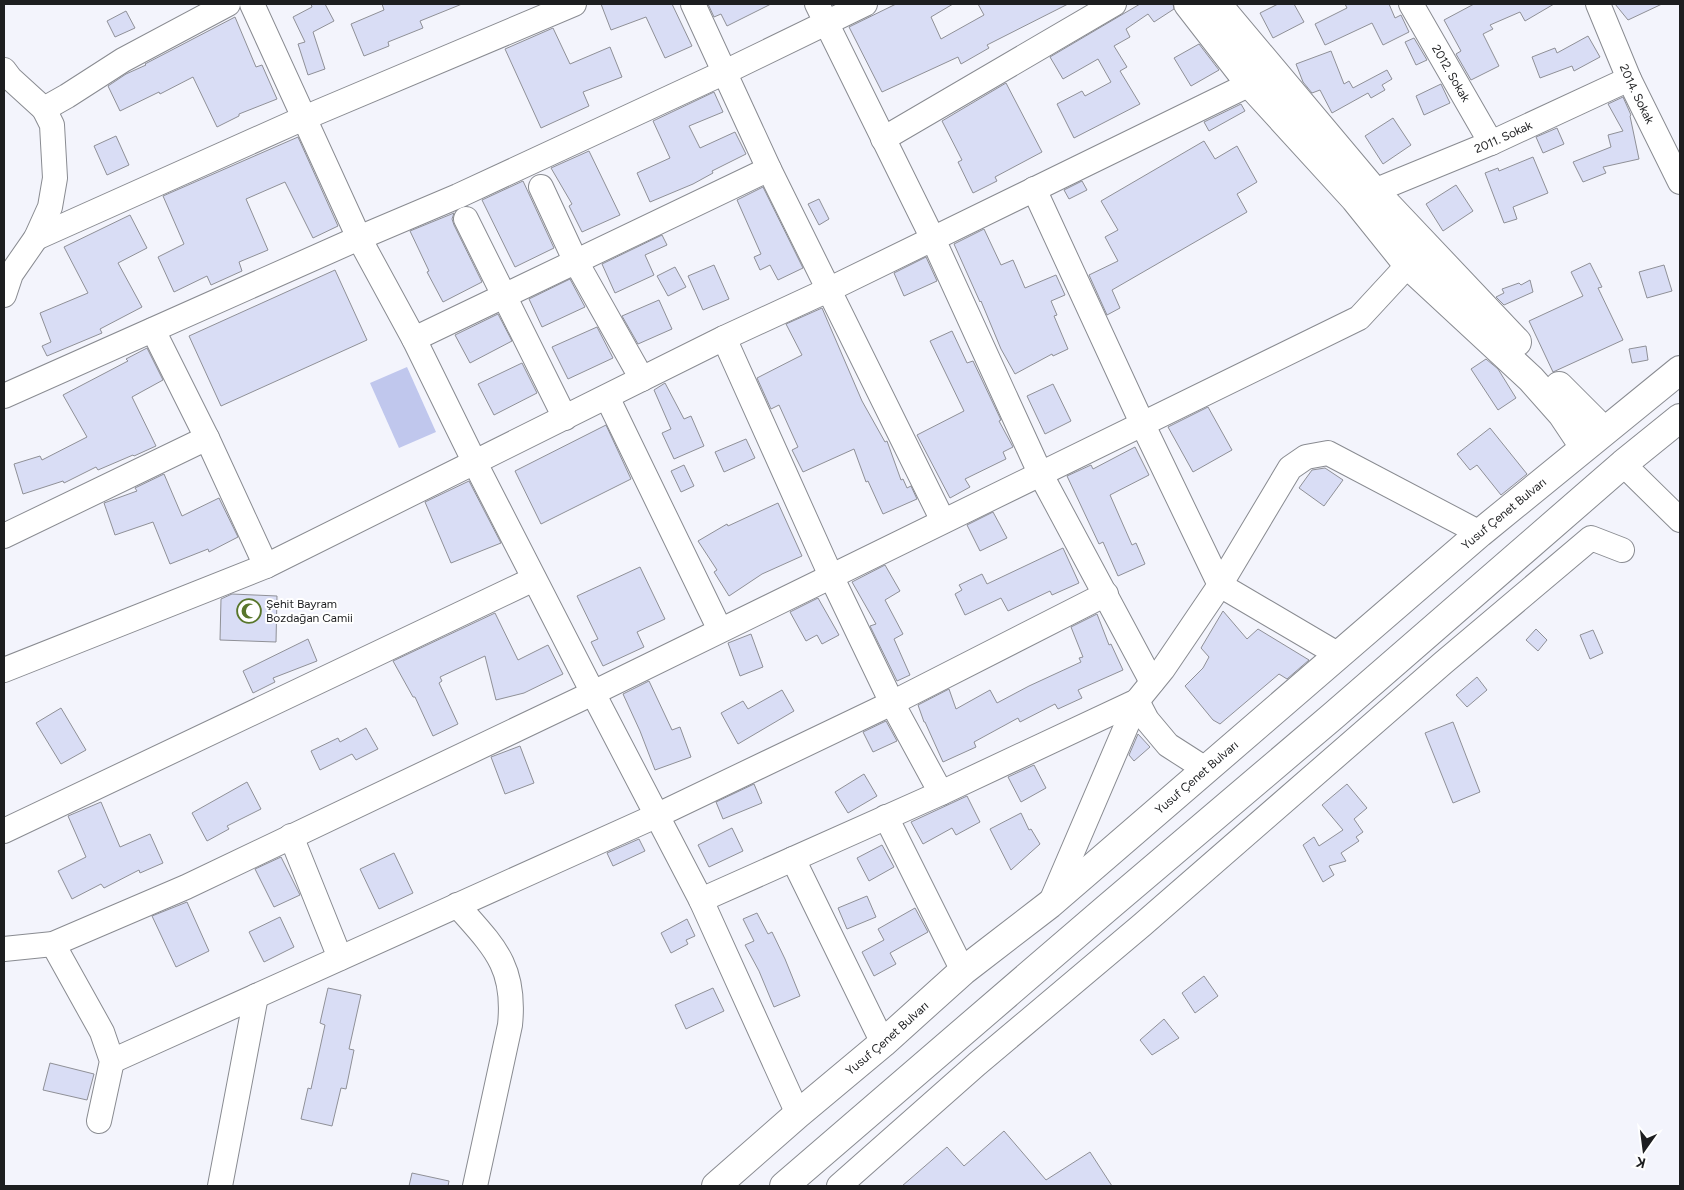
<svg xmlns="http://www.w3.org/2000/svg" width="1684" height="1190" font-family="Figtree,sans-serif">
<rect width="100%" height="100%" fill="#f3f4fc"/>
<!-- green -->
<path fill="#c0c7ed" d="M 407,367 L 436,432 L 399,448 L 370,383 Z"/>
<!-- building -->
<path fill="#d9ddf5" stroke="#8f9097" d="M 311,4 L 325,4 L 334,21 L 313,32 L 325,69 L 308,75 L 298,44 L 305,42 L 293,17 L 312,7 Z
M 382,4 L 462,4 L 420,21 L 423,28 L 388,42 L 389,46 L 364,56 L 351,24 L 384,10 Z
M 601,4 L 672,4 L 692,46 L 665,58 L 646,17 L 611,30 Z
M 708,4 L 771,4 L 727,26 L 721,14 L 714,17 Z
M 896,4 L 953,4 L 931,17 L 941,39 L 984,15 L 978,4 L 1068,4 L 987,45 L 989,48 L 961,64 L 958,57 L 882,92 L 849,27 Z
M 1140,4 L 1173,4 L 1174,9 L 1154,22 L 1148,14 L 1126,29 L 1130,37 L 1114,46 L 1127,67 L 1120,71 L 1140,104 L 1074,138 L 1057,104 L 1082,91 L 1085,96 L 1111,82 L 1098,59 L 1063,79 L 1050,57 Z
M 1278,4 L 1294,4 L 1304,22 L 1273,38 L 1260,13 Z
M 1345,4 L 1389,4 L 1395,18 L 1401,15 L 1409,32 L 1383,45 L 1372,23 L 1325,45 L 1315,24 L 1347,8 Z
M 1474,4 L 1554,4 L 1525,21 L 1520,12 L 1490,25 L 1493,29 L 1483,34 L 1499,66 L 1471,80 L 1456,54 L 1461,51 L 1444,20 Z
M 1615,4 L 1662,4 L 1628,20 Z
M 126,11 L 135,28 L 115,37 L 107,21 Z
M 235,17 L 256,67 L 262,65 L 277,99 L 239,114 L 239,116 L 217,127 L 193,77 L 160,94 L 159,92 L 120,111 L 108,86 L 126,74 L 146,65 L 145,64 Z
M 553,28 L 570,64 L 610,47 L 622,77 L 583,92 L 589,106 L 541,128 L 505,49 Z
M 1588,36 L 1600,57 L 1574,71 L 1572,66 L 1540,78 L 1532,57 L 1555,48 L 1557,53 Z
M 1414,38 L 1427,60 L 1416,65 L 1405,42 Z
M 1199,44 L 1219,70 L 1191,86 L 1174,58 Z
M 1331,51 L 1344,84 L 1349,81 L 1353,88 L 1387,70 L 1392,79 L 1382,85 L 1385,90 L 1371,98 L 1368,93 L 1332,113 L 1320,90 L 1312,93 L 1303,82 L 1296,64 Z
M 1006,83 L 1042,152 L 995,177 L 997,181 L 973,193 L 958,162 L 962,160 L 942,121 Z
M 1441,84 L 1450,103 L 1424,115 L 1416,96 Z
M 714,92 L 723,112 L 689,126 L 700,148 L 735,132 L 746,154 L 712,171 L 713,173 L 693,184 L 650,202 L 637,173 L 670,158 L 653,121 Z
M 1623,97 L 1631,115 L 1630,116 L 1639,159 L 1603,167 L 1606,173 L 1583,182 L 1573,162 L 1611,147 L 1608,135 L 1623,131 L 1608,104 Z
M 1241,104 L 1245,111 L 1209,131 L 1204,122 Z
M 1393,118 L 1411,145 L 1383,164 L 1365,136 Z
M 1557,128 L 1564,144 L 1543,153 L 1536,137 Z
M 116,136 L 129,165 L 107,175 L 94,146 Z
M 298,137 L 338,226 L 313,238 L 285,182 L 246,199 L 268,250 L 239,262 L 242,271 L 211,285 L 207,276 L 174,292 L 158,257 L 184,244 L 163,196 Z
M 1204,141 L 1215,159 L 1237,146 L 1257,182 L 1237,194 L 1247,212 L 1112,290 L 1120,308 L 1107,315 L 1089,275 L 1118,261 L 1105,237 L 1118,230 L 1101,201 Z
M 589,151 L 620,215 L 582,232 L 569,206 L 572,204 L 551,168 Z
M 1533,157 L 1548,193 L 1513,207 L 1517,219 L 1504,223 L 1485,173 L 1498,168 L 1499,171 Z
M 523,181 L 554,248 L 515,267 L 482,200 Z
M 1082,181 L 1087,190 L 1069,199 L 1064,190 Z
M 1456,185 L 1473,211 L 1443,231 L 1426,204 Z
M 763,187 L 803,268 L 778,280 L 770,265 L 760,270 L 754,257 L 761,254 L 737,200 Z
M 819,199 L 829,219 L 819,225 L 808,204 Z
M 454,213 L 452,219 L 454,225 L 482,282 L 443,302 L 427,272 L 429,271 L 410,231 Z
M 130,215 L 147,248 L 118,263 L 142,307 L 100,329 L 102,333 L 47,356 L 42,346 L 51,342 L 40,313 L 88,293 L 64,247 Z
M 984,229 L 1001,265 L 1013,260 L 1025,288 L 1056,275 L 1065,295 L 1051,301 L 1057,315 L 1054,316 L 1068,349 L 1053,356 L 1052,354 L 1015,374 L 1001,349 L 981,301 L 980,302 L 954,244 Z
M 662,235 L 667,245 L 645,255 L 654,275 L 615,293 L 602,264 Z
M 926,257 L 937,281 L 904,296 L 894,273 Z
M 1590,263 L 1602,287 L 1598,288 L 1623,340 L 1553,372 L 1529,321 L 1583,296 L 1571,272 Z
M 714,265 L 729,299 L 703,310 L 688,276 Z
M 1664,265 L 1672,291 L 1647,298 L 1639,272 Z
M 675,267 L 686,287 L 668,296 L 657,276 Z
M 335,270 L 367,340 L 221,406 L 189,336 Z
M 570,279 L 585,307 L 542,327 L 529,299 Z
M 1530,280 L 1533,292 L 1504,305 L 1496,297 L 1504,293 L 1502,289 L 1519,283 L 1521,285 Z
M 659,300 L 672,329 L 638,344 L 622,316 Z
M 822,308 L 862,401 L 885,442 L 887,441 L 901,480 L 903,479 L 907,488 L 911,486 L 917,499 L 883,514 L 868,481 L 866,482 L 854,449 L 803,472 L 792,450 L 798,447 L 779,405 L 771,409 L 757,378 L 802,355 L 786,324 Z
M 498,314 L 512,341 L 470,363 L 455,335 Z
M 597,327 L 613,358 L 568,379 L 552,347 Z
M 952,331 L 967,363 L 973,361 L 1001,420 L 999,421 L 1013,447 L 1003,452 L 1006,459 L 965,479 L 970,487 L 950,498 L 917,435 L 964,411 L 930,341 Z
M 1646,346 L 1648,360 L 1632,363 L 1629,349 Z
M 147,348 L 163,380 L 132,397 L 156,446 L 134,456 L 133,455 L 98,470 L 96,467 L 64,483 L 63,481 L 23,494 L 14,464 L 40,456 L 42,460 L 87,437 L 63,395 L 128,361 L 126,359 Z
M 1486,359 L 1498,369 L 1516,398 L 1498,410 L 1471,369 Z
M 522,363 L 537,393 L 494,415 L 478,384 Z
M 665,383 L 684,419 L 691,416 L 704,446 L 674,459 L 662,433 L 671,429 L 654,390 Z
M 1053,384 L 1071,421 L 1045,434 L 1027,396 Z
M 1208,407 L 1232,450 L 1193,472 L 1168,427 Z
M 606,425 L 631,479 L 541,524 L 515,471 Z
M 1490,428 L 1527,474 L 1501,495 L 1477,465 L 1470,470 L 1457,454 Z
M 746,439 L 755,458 L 724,472 L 715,452 Z
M 1135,447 L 1149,475 L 1110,495 L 1132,545 L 1136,543 L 1145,564 L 1118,576 L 1103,542 L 1099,544 L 1067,476 L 1091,465 L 1093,469 Z
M 684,465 L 694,486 L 681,492 L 671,471 Z
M 1325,468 L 1343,480 L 1324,506 L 1299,488 L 1312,470 Z
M 164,474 L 182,516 L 219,498 L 238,537 L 209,552 L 208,549 L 170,564 L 153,522 L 115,535 L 104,503 L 137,491 L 135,488 Z
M 469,481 L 501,543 L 451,563 L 425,502 Z
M 778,503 L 802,556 L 762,574 L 729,596 L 714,572 L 717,570 L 698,541 L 727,524 L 728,526 Z
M 993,512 L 1007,538 L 980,551 L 967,525 Z
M 1063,548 L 1079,583 L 1052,595 L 1050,591 L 1008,611 L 1001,598 L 965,615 L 955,594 L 962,590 L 959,585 L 982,574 L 987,584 Z
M 885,565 L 900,591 L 885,600 L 903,634 L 894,639 L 910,675 L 897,681 L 870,626 L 876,624 L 852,582 Z
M 640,567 L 665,619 L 637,632 L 644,647 L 603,666 L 591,642 L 598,639 L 577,596 Z
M 232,594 L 277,596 L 276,642 L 220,640 L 221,599 Z
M 818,598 L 839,635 L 822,644 L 817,635 L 806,641 L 790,612 Z
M 1223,611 L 1247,639 L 1258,629 L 1309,660 L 1287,679 L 1279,674 L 1220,724 L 1213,720 L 1185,686 L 1203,668 L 1209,657 L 1201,648 Z
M 495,613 L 518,660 L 548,645 L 563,674 L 524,693 L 496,700 L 485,656 L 440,677 L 442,681 L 439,683 L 458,724 L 433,736 L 415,697 L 413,697 L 393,661 Z
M 1097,614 L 1109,645 L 1111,644 L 1123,670 L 1078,690 L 1082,698 L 1058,709 L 1055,704 L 1020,722 L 1018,718 L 974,742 L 976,747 L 943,762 L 925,722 L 924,722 L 918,705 L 949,689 L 956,709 L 990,690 L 997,703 L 1029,686 L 1081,662 L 1079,658 L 1083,657 L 1071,627 Z
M 1536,629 L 1547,640 L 1538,651 L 1526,640 Z
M 1593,630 L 1603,653 L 1590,659 L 1580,635 Z
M 751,634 L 763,667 L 740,676 L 728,643 Z
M 308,639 L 317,661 L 273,678 L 275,682 L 253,693 L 243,671 Z
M 1477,677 L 1487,690 L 1467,707 L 1456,695 Z
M 649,681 L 672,730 L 680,727 L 691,757 L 655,770 L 640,731 L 623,694 Z
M 782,690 L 794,711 L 738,744 L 721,713 L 743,701 L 748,709 Z
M 61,708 L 86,750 L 61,764 L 36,723 Z
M 886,721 L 897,741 L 873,752 L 863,732 Z
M 1453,722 L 1480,792 L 1453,803 L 1425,733 Z
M 366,728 L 378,749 L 356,760 L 352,754 L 320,770 L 311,751 L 338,738 L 340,742 Z
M 1138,734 L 1150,747 L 1134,761 L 1129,755 Z
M 520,746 L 534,783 L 505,794 L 491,757 Z
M 1034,765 L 1046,788 L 1021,802 L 1008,777 Z
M 864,774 L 877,796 L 848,813 L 835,792 Z
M 247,782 L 261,809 L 227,826 L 229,829 L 207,841 L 192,813 Z
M 754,784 L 762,803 L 723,819 L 716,802 Z
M 1347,784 L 1367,808 L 1354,819 L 1363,832 L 1356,837 L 1359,841 L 1341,853 L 1346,861 L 1329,866 L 1334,875 L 1323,882 L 1303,845 L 1314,837 L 1319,846 L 1343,830 L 1322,805 Z
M 967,796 L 980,822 L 956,835 L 952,828 L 923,844 L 911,822 Z
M 101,802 L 120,847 L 150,834 L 163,863 L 140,873 L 139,870 L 104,888 L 101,884 L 72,899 L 58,871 L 86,857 L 68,816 Z
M 1021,813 L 1029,830 L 1031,829 L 1040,844 L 1011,870 L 990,829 Z
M 732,828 L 743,851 L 709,867 L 698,845 Z
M 639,839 L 645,851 L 613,866 L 607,853 Z
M 882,845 L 894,867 L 869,881 L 857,858 Z
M 394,853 L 413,893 L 379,909 L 360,869 Z
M 281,857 L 300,895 L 274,907 L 255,869 Z
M 867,896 L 876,917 L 847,929 L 838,908 Z
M 187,902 L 209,951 L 176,967 L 152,916 Z
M 915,908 L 928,932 L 890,953 L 896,964 L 874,976 L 862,952 L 884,940 L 878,929 Z
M 757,913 L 768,934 L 772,932 L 785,959 L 800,996 L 774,1007 L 759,971 L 745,945 L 754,941 L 743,919 Z
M 280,917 L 294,947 L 264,962 L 249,932 Z
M 687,919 L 695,936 L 686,940 L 688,944 L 671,953 L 661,933 Z
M 1204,976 L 1218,996 L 1195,1013 L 1182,993 Z
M 328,988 L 361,995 L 349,1049 L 354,1050 L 346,1089 L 341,1088 L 332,1126 L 301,1119 L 308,1088 L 311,1089 L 325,1025 L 320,1023 Z
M 713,988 L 724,1011 L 686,1029 L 675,1005 Z
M 1164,1019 L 1179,1038 L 1152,1055 L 1140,1040 Z
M 50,1063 L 94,1074 L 87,1100 L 43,1090 Z
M 1004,1131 L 1046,1180 L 1090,1152 L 1112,1186 L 902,1186 L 947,1147 L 964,1166 Z
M 412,1173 L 449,1181 L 448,1186 L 409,1186 Z"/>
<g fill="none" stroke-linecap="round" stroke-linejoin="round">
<!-- minor casing -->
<g stroke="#898b91" stroke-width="26">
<g id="minor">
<path d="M 252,4 L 359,238 L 414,339 L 475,463 L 593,693 L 1359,318 L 1408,265"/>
<path d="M 693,4 L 769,169 L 943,521"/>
<path d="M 817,4 L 933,239 L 1040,473 L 1152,682"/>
<path id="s1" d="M 1411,4 L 1491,143"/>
<path id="s2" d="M 1598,4 L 1629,79 L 1680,182"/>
<path d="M 4,70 L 10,78 L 44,109 L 52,125 L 55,178 L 50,207 L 36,238 L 11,274 L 4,295"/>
<path d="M 44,109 L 67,96 L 123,60 L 228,4"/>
<path d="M 883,139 L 1114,4"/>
<path d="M 541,187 L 575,260 L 642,379"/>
<path d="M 1034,189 L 1142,423 L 1220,585 L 1339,655"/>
<path id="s3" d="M 1374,191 L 1491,143 L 1629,79"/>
<path d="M 466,219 L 565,418"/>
<path d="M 36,238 L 304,118 L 574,4"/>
<path d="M 153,330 L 207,438 L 266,566"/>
<path d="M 724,338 L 831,576 L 892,703 L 941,793"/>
<path d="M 414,339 L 769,169"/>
<path d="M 4,396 L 359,238 L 458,196 L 723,73 L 865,4"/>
<path d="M 607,397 L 720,630"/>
<path d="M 1623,464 L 1680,520"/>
<path d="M 4,536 L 207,438"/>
<path d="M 4,670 L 266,566 L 724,338 L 828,290 L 1250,84"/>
<path d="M 1137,701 L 1147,720 L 1168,745 L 1207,770"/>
<path d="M 886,817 L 963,971"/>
<path d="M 4,831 L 534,579"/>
<path d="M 291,836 L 340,958"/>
<path d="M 793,859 L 883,1043"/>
<path d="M 701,900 L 941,793 L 1137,701 L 1163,669 L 1220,585 L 1290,468 L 1306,457 L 1328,453 L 1480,533"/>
<path d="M 1050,904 L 1137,701"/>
<path d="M 457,905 C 494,947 516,966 510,1025 L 475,1186"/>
<path d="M 53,944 L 102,1032 L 112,1061 L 99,1121"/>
<path d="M 4,949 L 53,944 L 186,887 L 593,693 L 701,900 L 798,1114"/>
<path d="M 112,1061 L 658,815 L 892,703 L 1106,594"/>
<path d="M 220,1186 L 256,996"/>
<path d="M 839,1186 L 977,1064 L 1142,925 L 1443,663 L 1591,538 L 1622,550"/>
</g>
</g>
<!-- major casing -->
<g stroke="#898b91" stroke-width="30">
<path id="major" d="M 1188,4 L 1250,84 L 1355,199 L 1408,265 L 1531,379 L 1562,414 L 1584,447
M 1217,4 L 1374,191 L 1517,342
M 1559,386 L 1604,431"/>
</g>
<!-- highway casing -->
<g stroke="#898b91" stroke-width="30">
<g id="highway">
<path id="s4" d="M 716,1186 L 798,1114 L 883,1043 L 963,971 L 1050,904 L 1480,533 L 1680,370"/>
<path d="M 784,1186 L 1107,908 L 1333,716 L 1623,464 L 1680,418"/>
</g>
</g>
<!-- minor -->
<use href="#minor" stroke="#fff" stroke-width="24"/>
<!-- major -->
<use href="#major" stroke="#fff" stroke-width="28"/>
<!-- highway -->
<use href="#highway" stroke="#fff" stroke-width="28"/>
</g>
<!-- icons -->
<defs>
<g id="mosque-ring" transform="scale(1.25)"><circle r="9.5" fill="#fff" stroke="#58762b" stroke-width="1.5"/><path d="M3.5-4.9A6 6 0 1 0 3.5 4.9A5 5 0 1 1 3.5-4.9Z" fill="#58762b"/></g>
</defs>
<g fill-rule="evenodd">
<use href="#mosque-ring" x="249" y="611"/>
</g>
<g text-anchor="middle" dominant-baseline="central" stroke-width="4" stroke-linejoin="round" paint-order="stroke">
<!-- street labels -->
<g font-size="12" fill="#1d1e20" stroke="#fff">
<text stroke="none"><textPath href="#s1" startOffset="80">2012. Sokak</textPath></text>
<text stroke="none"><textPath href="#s2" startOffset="98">2014. Sokak</textPath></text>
<text stroke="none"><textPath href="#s3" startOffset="140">2011. Sokak</textPath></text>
<text stroke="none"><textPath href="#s4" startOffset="1036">Yusuf Çenet Bulvarı</textPath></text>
<text stroke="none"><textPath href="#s4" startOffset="631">Yusuf Çenet Bulvarı</textPath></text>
<text stroke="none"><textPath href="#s4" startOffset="226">Yusuf Çenet Bulvarı</textPath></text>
</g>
<!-- poi labels -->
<g font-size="12" fill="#1d1e20" stroke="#fff" text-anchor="start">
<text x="266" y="604">Şehit Bayram<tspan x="266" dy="14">Bozdağan Camii</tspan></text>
</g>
</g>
<!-- border -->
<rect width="1684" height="1190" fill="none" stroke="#1d1e20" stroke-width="10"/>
<!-- north arrow -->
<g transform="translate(1644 1150) rotate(194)" stroke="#ffffff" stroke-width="4" paint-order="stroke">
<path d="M0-4L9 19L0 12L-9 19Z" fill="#1d1e20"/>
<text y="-8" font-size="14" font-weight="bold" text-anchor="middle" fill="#1d1e20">K</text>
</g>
</svg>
